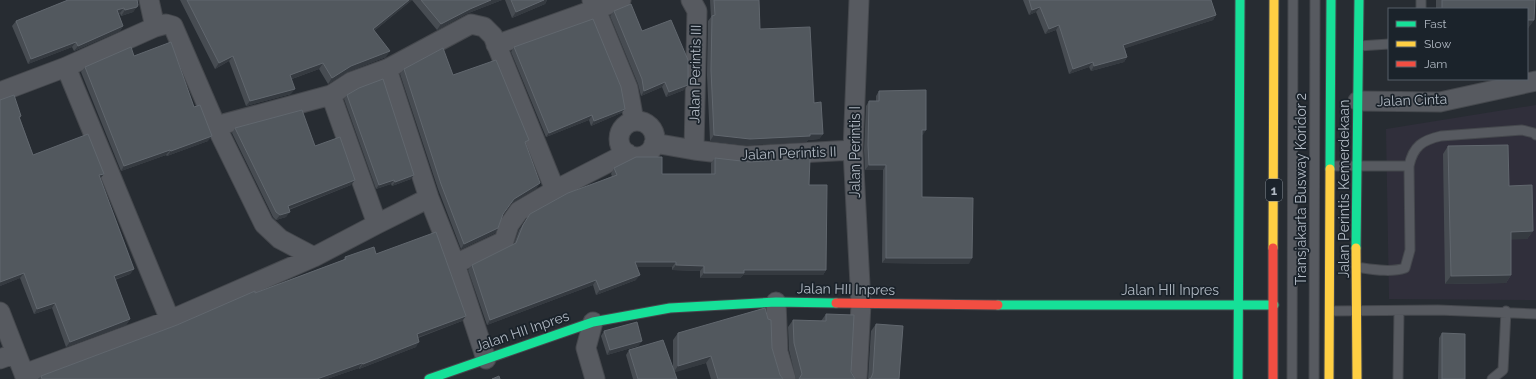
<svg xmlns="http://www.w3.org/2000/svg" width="1536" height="379" font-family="Raleway,sans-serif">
<rect width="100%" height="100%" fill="#272c32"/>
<!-- medical -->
<path fill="#302f3b" d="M 1536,105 L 1536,300 L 1389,299 L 1386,129 Z"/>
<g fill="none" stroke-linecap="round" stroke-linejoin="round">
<!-- lane casing -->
<g stroke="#45484d" stroke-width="11">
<path id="lane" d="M 1421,9 L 1421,0
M 1359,46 L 1389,44
M 1331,166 L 1409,166 L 1410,250 L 1405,268 C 1390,273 1371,269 1356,267
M 1409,166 C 1413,146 1423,140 1441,136 L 1522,130 L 1534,133 L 1536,135
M 1330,311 L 1438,310 L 1536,314
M 1292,379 L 1293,0
M 1314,379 L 1315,0
M 1398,379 L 1399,311
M 1492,379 L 1503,370 L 1506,311"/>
</g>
<!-- street casing -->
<g stroke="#45484d" stroke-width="21">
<path id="street" d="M 149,0 L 155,27
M 592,0 L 628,88 L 634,121
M 691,0 L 697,11 L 694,150
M 496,45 L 621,0
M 66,67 L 170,320
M 387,69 L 429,198 L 455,264 L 486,359
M 0,92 L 66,67 L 155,27 L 166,24 L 173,26 L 216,126 L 264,224 L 280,239 L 314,257
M 331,95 L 377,224
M 1358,101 L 1440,102 L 1536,81
M619 139a18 18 0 1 1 36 0a18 18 0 1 1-36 0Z
M 216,126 L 331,95 L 351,82 L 387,69 L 471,24 L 484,27 L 493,36 L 555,190
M 654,143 L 694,150 L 746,156 L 853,150
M 455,264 L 504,241 L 509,225 L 519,211 L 555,190 L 627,153
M 776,302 L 778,352 L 786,379
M 0,312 L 26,379
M 593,322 L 586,348 L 595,379
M 0,359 L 16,353
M 24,374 L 170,320 L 314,257 L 377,224 L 429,198
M 857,379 L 861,304 L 853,150 L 859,0"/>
</g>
<!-- fast casing -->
<g stroke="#45484d" stroke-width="11">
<path id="fast" d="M 1330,169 L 1331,0
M 1356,248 L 1359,0
M 998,305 L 1274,305
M 429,379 L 593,322 L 670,308 L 776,302 L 836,303
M 1238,379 L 1240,0"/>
</g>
<!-- slow casing -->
<g stroke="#45484d" stroke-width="11">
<path id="slow" d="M 1273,248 L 1274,0
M 1356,248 L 1357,379
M 1329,379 L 1330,169"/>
</g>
<!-- jam casing -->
<g stroke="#45484d" stroke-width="11">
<path id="jam" d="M 836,303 L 998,305
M 1273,379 L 1273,248"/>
</g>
<!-- lane -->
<use href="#lane" stroke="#575a60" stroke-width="9"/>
<!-- street -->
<use href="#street" stroke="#575a60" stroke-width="19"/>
<!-- fast -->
<use href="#fast" stroke="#16e098" stroke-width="9"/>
<!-- slow -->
<use href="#slow" stroke="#ffcf43" stroke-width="9"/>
<!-- jam -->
<use href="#jam" stroke="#f24e42" stroke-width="9"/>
</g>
<!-- wall -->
<path fill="#474c52" d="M 68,0 L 139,0 L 138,1 L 138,5 L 133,12 L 121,16 L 120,13 L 119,14 L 123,26 L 120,31 L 74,51 L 72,47 L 28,64 L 12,26 L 16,21 Z
M 180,0 L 412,0 L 374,31 L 386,57 L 347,72 L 328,84 L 319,69 L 292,79 L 291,94 L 246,106 L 229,61 L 215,69 Z
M 412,0 L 502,0 L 466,14 L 437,30 Z
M 505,0 L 547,0 L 545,4 L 512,18 Z
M 710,0 L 759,0 L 760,29 L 814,103 L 823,134 L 819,139 L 808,140 L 806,142 L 746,145 L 710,141 L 707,75 L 708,21 L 711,17 Z
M 1023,0 L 1211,0 L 1216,15 L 1213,20 L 1125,48 L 1127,57 L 1124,62 L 1091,71 L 1089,67 L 1069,74 L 1056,30 L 1045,34 L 1036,12 L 1029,15 Z
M 1436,0 L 1535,0 L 1534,20 L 1528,28 L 1527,9 L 1436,9 Z
M 614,11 L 642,31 L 684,90 L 666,97 L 662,87 L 641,96 L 638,84 L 610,16 Z
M 514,47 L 625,109 L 621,113 L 591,126 L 589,120 L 546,137 L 511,52 Z
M 134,56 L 194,107 L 208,141 L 167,156 L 166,155 L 121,171 L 81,72 L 85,67 Z
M 404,69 L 453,75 L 526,144 L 537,188 L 510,204 L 503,214 L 498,228 L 495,233 L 461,249 L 438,189 L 400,74 Z
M 879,91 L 923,135 L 922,135 L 922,197 L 969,264 L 882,263 L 883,170 L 865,170 L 864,150 L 866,106 L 869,101 L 876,101 L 876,96 Z
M 347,95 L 411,179 L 392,186 L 391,184 L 376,189 L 344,99 Z
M 0,100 L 21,116 L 20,118 L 33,155 L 104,174 L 100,178 L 134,269 L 130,274 L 115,280 L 130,319 L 126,325 L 66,347 L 52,308 L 34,314 L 20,278 L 0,286 Z
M 235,128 L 315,146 L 351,185 L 289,210 L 286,217 L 276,220 L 273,217 L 232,133 Z
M 1448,146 L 1509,186 L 1533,231 L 1527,239 L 1511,239 L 1511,275 L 1506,283 L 1445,284 L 1443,154 Z
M 715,158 L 809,185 L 826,270 L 823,275 L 743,275 L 740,278 L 700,278 L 700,271 L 672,270 L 672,267 L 637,267 L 636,280 L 596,295 L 593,285 L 487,325 L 468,270 L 472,265 L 514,244 L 519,230 L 530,214 L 612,176 L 611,174 L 614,168 L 662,174 L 711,174 L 711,163 Z
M 376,254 L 466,316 L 462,321 L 418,338 L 416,347 L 359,369 L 359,368 L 327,379 L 38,379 L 41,376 L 177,325 L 255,293 L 343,260 L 345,257 Z
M 826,314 L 855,379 L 796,379 L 789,350 L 788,327 L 793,320 L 821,321 Z
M 876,324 L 899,379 L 868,379 L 871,331 Z
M 604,331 L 642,341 L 638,346 L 607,355 L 601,336 Z
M 678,333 L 772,348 L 780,375 L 783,379 L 711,379 L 706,363 L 674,372 L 677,379 L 633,379 L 626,355 L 629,350 L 673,368 L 673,340 Z
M 1442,333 L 1465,379 L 1438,379 L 1439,338 Z"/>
<!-- shaded-wall -->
<path fill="#353a40" d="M 409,0 L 412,0 L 369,35 L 373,29 Z
M 491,0 L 502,0 L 466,14 L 437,30 L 441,24 L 470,9 Z
M 544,0 L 547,0 L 545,4 L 512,18 L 516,12 Z
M 137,7 L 133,12 L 121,16 L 125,10 Z
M 1040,7 L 1036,12 L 1029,15 L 1032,10 Z
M 124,8 L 120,13 L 114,15 L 117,10 Z
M 1216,15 L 1213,20 L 1120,50 L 1123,45 Z
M 1527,20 L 1534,20 L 1528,28 L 1527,28 Z
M 1059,25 L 1056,30 L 1045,34 L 1049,29 Z
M 123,26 L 120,31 L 74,51 L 78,46 Z
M 76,42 L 72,47 L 28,64 L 31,59 Z
M 390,51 L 386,57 L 347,72 L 328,84 L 332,78 L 351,66 Z
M 233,56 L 229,61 L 215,69 L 219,63 Z
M 1127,57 L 1124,62 L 1091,71 L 1094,66 Z
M 1093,62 L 1089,67 L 1069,74 L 1073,69 Z
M 323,63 L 319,69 L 286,81 L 290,75 Z
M 665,82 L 662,87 L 641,96 L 644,91 Z
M 688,85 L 684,90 L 666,97 L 669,92 Z
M 295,89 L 291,94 L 246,106 L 250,101 Z
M 625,109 L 621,113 L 591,126 L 594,121 Z
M 592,115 L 589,120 L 546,137 L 549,133 Z
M 922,130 L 926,130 L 923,135 L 918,135 Z
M 810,134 L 823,134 L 819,139 L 808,140 L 806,142 L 746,145 L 710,141 L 714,135 Z
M 212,136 L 208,141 L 167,156 L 171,151 Z
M 170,150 L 166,155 L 121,171 L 124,166 Z
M 869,165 L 886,165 L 883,170 L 865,170 Z
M 104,174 L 100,179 L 99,175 Z
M 414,175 L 411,179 L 392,186 L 395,182 Z
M 355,180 L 351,185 L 284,211 L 288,206 Z
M 394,180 L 391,184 L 376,189 L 379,185 Z
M 540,183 L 537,188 L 510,204 L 514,199 Z
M 290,212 L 286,217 L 276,220 L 280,215 Z
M 498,228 L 495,233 L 461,249 L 464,244 Z
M 1533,231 L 1527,239 L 1505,240 L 1511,232 Z
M 886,258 L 972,258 L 969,264 L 882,263 Z
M 635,262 L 676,262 L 672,267 L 631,267 Z
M 676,265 L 704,266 L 700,271 L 672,270 Z
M 134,269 L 130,274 L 110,281 L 114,276 Z
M 744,270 L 826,270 L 823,275 L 743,275 L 740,278 L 700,278 L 704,273 Z
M 24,273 L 20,278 L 0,286 L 0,282 Z
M 640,275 L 636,280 L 596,295 L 600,290 Z
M 1511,275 L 1506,283 L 1445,284 L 1451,276 Z
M 596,280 L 593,285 L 487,325 L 490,320 Z
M 55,303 L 52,308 L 34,314 L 37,309 Z
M 466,316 L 462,321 L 413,339 L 417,334 Z
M 130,319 L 126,325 L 66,347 L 70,342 Z
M 642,341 L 638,346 L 607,355 L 610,350 Z
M 419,342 L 416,347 L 359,369 L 363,364 Z
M 711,356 L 706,363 L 673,373 L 678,366 Z
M 362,363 L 359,368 L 327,379 L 317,379 Z"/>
<!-- building -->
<path fill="#52585e" stroke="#61676e" d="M 68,0 L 137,0 L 138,5 L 137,7 L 125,10 L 124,8 L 117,10 L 123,26 L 78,46 L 76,42 L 31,59 L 16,21 Z
M 187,0 L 409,0 L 373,29 L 390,51 L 351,66 L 332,78 L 323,63 L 290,75 L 295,89 L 250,101 L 233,56 L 219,63 Z
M 421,0 L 491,0 L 470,9 L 441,24 Z
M 511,0 L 544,0 L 516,12 Z
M 714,0 L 759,0 L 760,29 L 810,27 L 814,103 L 821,102 L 823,134 L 810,134 L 810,136 L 750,139 L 714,135 L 711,70 L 712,16 L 715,15 Z
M 1029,0 L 1211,0 L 1216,15 L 1123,45 L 1127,57 L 1094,66 L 1093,62 L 1073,69 L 1059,25 L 1049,29 L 1040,7 L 1032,10 Z
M 1442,0 L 1535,0 L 1534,20 L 1527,20 L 1527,9 L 1442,9 Z
M 631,4 L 642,31 L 671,20 L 688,60 L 688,85 L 669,92 L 665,82 L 644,91 L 642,79 L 614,11 Z
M 593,19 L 621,87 L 625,109 L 594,121 L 592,115 L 549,133 L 514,47 Z
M 171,42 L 194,107 L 200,105 L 212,136 L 171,151 L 170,150 L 124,166 L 85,67 L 131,47 L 134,56 Z
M 443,48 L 453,75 L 496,60 L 529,140 L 525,142 L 540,183 L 514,199 L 503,214 L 498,228 L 464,244 L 441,184 L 404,69 Z
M 383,79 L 414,175 L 395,182 L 394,180 L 379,185 L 347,95 L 359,88 Z
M 926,90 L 926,130 L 922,130 L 922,197 L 973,198 L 972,258 L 886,258 L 886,165 L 869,165 L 868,145 L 869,101 L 879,101 L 879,91 Z
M 14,95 L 21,116 L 19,117 L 33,155 L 88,134 L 104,174 L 99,175 L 134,269 L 114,276 L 130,319 L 70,342 L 55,303 L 37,309 L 24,273 L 0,282 L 0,100 Z
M 302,110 L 315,146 L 340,137 L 355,180 L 288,206 L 290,212 L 280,215 L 276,212 L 235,128 Z
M 1508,145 L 1509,186 L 1532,185 L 1533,231 L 1511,232 L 1511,275 L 1451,276 L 1448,146 Z
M 636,157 L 662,157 L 662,174 L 715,174 L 715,158 L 750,162 L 810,158 L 809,185 L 827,185 L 826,270 L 744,270 L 744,273 L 704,273 L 704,266 L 676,265 L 676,262 L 635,262 L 640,275 L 600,290 L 596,280 L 490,320 L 472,265 L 516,243 L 523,225 L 530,214 L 568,193 L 617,175 L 614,168 Z
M 436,232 L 466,316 L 417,334 L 419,342 L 363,364 L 362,363 L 317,379 L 42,379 L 41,376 L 177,325 L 255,291 L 255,293 L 346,259 L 345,257 L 374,247 L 376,254 Z
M 765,308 L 768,319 L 771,320 L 772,348 L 780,375 L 783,379 L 718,379 L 711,356 L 678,366 L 678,333 Z
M 826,314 L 854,315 L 851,372 L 855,379 L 799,379 L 802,374 L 794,343 L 793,320 L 826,321 Z
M 637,322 L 642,341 L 610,350 L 604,331 Z
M 876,324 L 903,326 L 899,379 L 869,379 L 871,378 L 873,373 Z
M 1442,333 L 1465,334 L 1465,379 L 1442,379 Z
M 663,340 L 677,379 L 638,379 L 629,350 Z
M 499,376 L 500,379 L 492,379 Z"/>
<g text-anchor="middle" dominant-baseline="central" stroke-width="3.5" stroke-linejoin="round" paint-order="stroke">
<!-- shield labels -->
<rect fill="#1b232b" stroke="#848c95" stroke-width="1" x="1266" y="179" width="16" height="22" rx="3"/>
<g font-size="13" font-weight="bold" fill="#b1b9c3">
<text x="1274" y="190">1</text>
</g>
<!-- street labels -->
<g font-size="14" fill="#b1b9c3" stroke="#1b232b">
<text transform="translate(695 74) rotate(-89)">Jalan Perintis III</text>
<text transform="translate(1412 100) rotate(-2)">Jalan Cinta</text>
<text transform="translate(855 152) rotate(-90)">Jalan Perintis I</text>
<text transform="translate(789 153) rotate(-2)">Jalan Perintis II</text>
<text transform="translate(1301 189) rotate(-90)">Transjakarta Busway Koridor 2</text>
<text transform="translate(1344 189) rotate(-90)">Jalan Perintis Kemerdekaan</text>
<text transform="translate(846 289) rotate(1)">Jalan HII Inpres</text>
<text x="1170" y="290">Jalan HII Inpres</text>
<text transform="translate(522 331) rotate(-19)">Jalan HII Inpres</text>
</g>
</g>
<!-- legend -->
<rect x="1388" y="8" width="140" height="72" fill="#1b232b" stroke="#575f68"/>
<rect x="1396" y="21" width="20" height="6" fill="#16e098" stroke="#575f68"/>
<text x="1424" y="28" font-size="12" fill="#b1b9c3">Fast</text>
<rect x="1396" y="41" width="20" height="6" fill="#ffcf43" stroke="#575f68"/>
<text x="1424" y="48" font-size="12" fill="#b1b9c3">Slow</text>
<rect x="1396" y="61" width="20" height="6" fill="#f24e42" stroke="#575f68"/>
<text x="1424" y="68" font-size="12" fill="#b1b9c3">Jam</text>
</svg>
